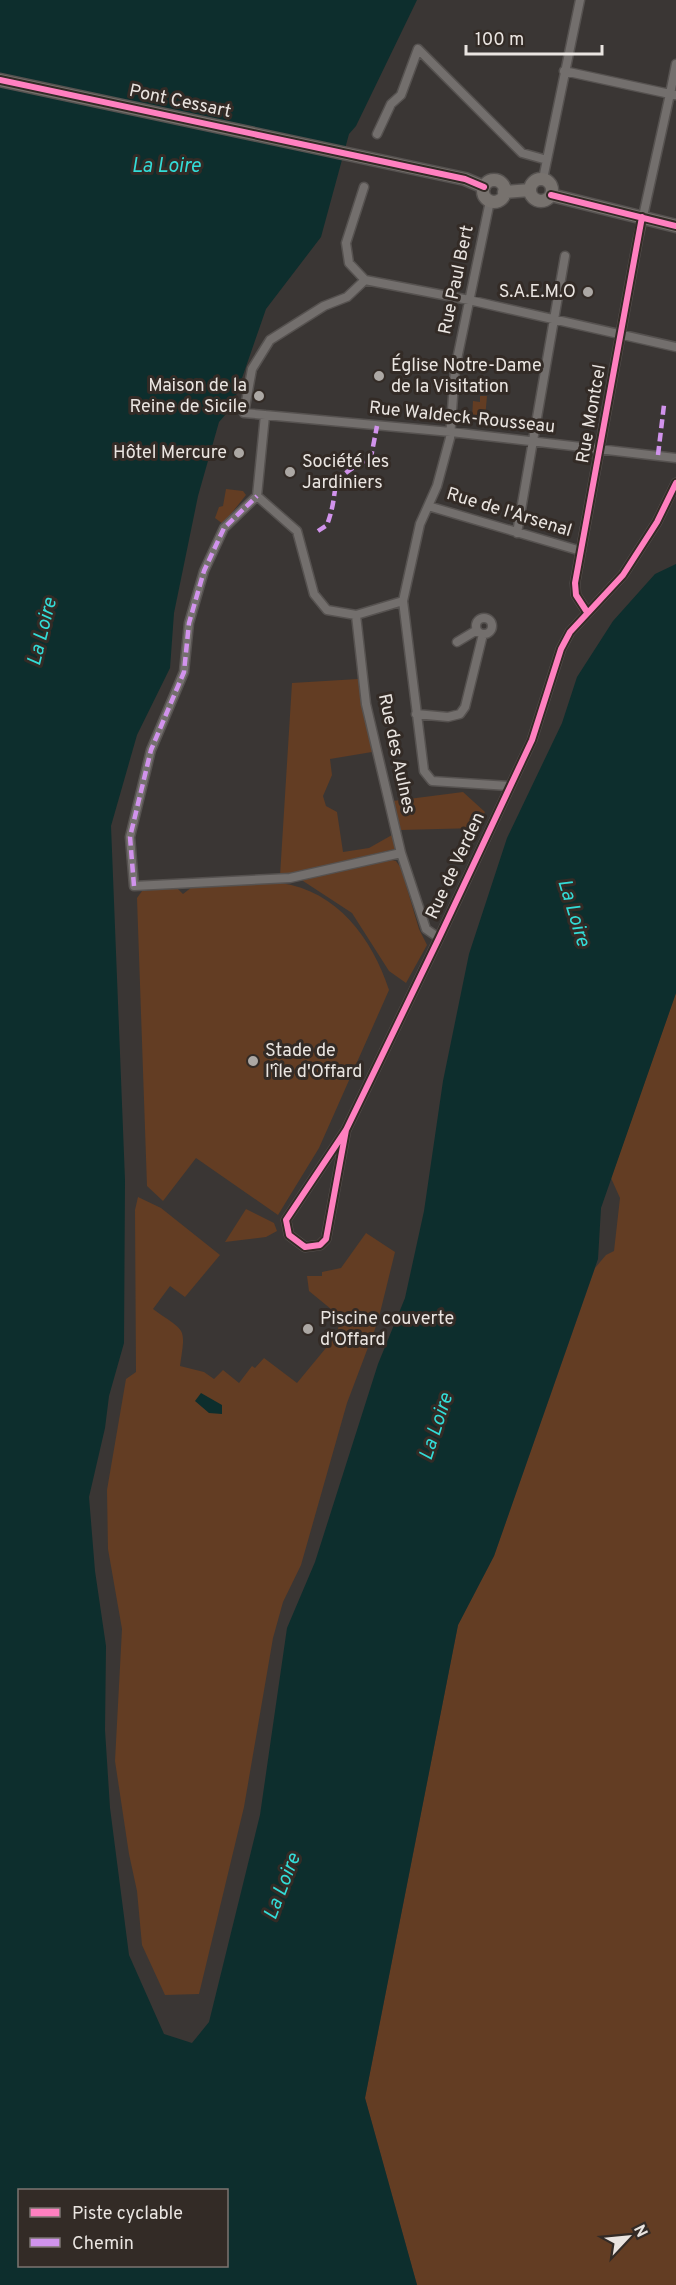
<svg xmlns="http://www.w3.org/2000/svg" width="676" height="2285" font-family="Overpass,sans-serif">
<rect width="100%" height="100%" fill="#3a3634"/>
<!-- green -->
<path fill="#633d23" d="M 480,396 L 487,396 L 485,418 L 472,418 L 473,401 L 480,402 Z
M 226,489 L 243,491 L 246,495 L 223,524 L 215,518 L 219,507 L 223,506 Z
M 358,679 L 372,752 L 330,759 L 332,775 L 323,796 L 326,806 L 337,812 L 343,852 L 369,848 L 392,835 L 395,849 L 280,876 L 292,683 Z
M 463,792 L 485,812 L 477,828 L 401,830 L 393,801 Z
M 388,859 L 396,861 L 401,868 L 419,929 L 427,945 L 406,983 L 389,971 L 352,913 L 300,879 Z
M 281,883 C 337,891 372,938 389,990 L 319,1148 L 278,1215 L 196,1158 L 163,1201 L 147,1186 L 137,898 L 142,891 L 177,888 L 183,894 L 192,887 Z
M 676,993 L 676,2285 L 417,2285 L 365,2098 L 458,1625 L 494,1556 L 595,1268 L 606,1255 L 614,1251 L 620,1198 L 611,1178 Z
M 138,1197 L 161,1208 L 220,1255 L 185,1297 L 170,1286 L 153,1309 C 186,1333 186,1325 180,1366 L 204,1372 L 214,1379 L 223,1370 L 239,1383 L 252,1366 L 255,1368 L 264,1358 L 297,1383 L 335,1337 L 340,1323 L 337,1314 L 309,1291 L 307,1276 L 322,1276 L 322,1272 L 341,1268 L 366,1233 L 395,1252 L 378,1321 L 347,1403 L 301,1565 L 283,1602 L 273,1638 L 244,1807 L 199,1994 L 165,1995 L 142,1945 L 137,1891 L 129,1854 L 115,1761 L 122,1629 L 108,1549 L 107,1490 L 126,1379 L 136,1372 L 135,1210 Z
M 246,1209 L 274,1223 L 277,1231 L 266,1237 L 225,1242 Z"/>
<!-- water -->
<path fill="#0d2e2d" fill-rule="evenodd" d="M 0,0 L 417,0 L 356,126 L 349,134 L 321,237 L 266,309 L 232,407 L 219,422 L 198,496 L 174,613 L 170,668 L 137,735 L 111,826 L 125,1180 L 124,1343 L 109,1396 L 105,1428 L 89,1497 L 95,1571 L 106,1646 L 105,1730 L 110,1808 L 129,1955 L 164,2034 L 192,2043 L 209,2022 L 260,1815 L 287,1628 L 315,1562 L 378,1364 L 405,1298 L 424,1211 L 443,1081 L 469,954 L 507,838 L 562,723 L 577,677 L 613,621 L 655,574 L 676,564 L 676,993 L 601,1208 L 598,1259 L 494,1556 L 458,1625 L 365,2098 L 417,2285 L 0,2285 ZM 20,2190 L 226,2190 L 226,2266 L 20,2266 Z
M 201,1393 L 222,1405 L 222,1414 L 209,1413 L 195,1401 Z"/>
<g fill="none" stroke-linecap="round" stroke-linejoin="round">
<!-- street casing -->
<g stroke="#565250" stroke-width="11">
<path id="street" d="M 564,71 L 670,94 L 676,64
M 377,134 L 391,104 L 401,95 L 418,49 L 522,153 L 547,160
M 543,179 L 580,0
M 364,187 L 346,243 L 349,263 L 365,280
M 490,201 L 455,369 L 450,438 L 437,486 L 420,524 L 403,601 L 424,771 L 432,781 L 509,786
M 365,280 L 347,297 L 324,306 L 270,340 L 252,369 L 244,413 L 451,432 L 676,458
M 365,280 L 469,300 L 676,347
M 257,496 L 224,528 L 204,571 L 189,623 L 184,672 L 151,750 L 130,837 L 134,886 L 290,878 L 401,853
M 257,496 L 297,531 L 314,594 L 327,610 L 356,615 L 403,601
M 257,496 L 265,415
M 428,506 L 581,551
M 517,533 L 565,256
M 587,612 L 576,595 L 575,583 L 638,239 L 670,94 L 676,95
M 356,615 L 366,704 L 401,853 L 426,929 L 439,938
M476 626a8 8 0 1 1 16 0a8 8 0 1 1-16 0Z
M 457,642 L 477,630
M 416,714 L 448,717 L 460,714 L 465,707 L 483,634
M 346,1130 L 326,1239 L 320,1245 L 305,1247 L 289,1235 L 286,1220 L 346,1130 L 439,938 L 532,740 L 561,649 L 570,632 L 623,575 L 657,522 L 676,483"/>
</g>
<!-- secondary casing -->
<g stroke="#565250" stroke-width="15">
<path id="secondary" d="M 0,80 L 465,179 L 484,187
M530 190a11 11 0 1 1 22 0a11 11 0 1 1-22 0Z
M483 191a11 11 0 1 1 22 0a11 11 0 1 1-22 0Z
M 504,192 L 530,190
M 551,195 L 676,226"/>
</g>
<!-- street -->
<use href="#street" stroke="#736f6d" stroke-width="8"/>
<!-- secondary -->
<use href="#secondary" stroke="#77726e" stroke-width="12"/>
<!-- quiet -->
<path stroke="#d193ec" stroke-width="4.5" stroke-dasharray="9 4.5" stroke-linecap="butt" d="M 658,455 L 664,405
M 318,531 L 327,525 C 343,481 321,485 371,457 L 377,426
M 134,886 L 130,837 L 151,750 L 184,672 L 189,623 L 204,571 L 224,528 L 257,496"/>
<!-- cycleway casing -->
<g stroke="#332b26" stroke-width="10">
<path id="cycleway" d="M 0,80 L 465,179 L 484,187
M 551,195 L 676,226
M 587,612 L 576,595 L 575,583 L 642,217
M 346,1130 L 326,1239 L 320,1245 L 305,1247 L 289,1235 L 286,1220 L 346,1130 L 439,938 L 532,740 L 561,649 L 570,632 L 623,575 L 657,522 L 676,483"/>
</g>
<!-- cycleway -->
<use href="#cycleway" stroke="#ff80c0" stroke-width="6"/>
</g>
<!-- markers -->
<g fill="#aca8a4" stroke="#332b26" stroke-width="2">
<circle cx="588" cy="292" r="6"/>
<circle cx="379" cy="376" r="6"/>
<circle cx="259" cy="396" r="6"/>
<circle cx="239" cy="453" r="6"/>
<circle cx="290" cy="472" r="6"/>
<circle cx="253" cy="1061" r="6"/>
<circle cx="308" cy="1329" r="6"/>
</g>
<g text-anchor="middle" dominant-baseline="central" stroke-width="6" stroke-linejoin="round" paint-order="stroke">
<!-- street labels -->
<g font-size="18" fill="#eae5e1" stroke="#332b26">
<text transform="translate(180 102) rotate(12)">Pont Cessart</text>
<text transform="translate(457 280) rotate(-78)">Rue Paul Bert</text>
<text transform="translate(592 414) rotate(-80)">Rue Montcel</text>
<text transform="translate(462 418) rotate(6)">Rue Waldeck-Rousseau</text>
<text transform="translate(509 513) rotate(17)">Rue de l'Arsenal</text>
<text transform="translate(396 754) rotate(78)">Rue des Aulnes</text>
<text transform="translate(456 866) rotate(-65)">Rue de Verden</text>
</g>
<!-- poi labels -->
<g font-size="18" fill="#eae5e1" stroke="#332b26" text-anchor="start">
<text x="576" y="292" text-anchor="end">S.A.E.M.O</text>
<text x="391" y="366">Église Notre-Dame<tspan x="391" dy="21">de la Visitation</tspan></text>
<text x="247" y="386" text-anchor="end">Maison de la<tspan x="247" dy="21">Reine de Sicile</tspan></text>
<text x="227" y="453" text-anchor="end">Hôtel Mercure</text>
<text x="302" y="462">Société les<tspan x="302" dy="21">Jardiniers</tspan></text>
<text x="265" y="1051">Stade de<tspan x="265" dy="21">l'île d'Offard</tspan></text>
<text x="320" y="1319">Piscine couverte<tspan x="320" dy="21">d'Offard</tspan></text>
</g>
<!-- water labels -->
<g font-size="20" font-style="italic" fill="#33dcd7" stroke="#332b26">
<text x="166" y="167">La Loire</text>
<text transform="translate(43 632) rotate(-76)">La Loire</text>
<text transform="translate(573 913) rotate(73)">La Loire</text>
<text transform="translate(437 1427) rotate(-72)">La Loire</text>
<text transform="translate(283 1887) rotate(-69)">La Loire</text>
</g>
</g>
<!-- legend -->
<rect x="18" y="2189" width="210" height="78" fill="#332b26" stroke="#7c7571" stroke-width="1.5"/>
<rect x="30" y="2208" width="30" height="9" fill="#ff80c0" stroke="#7c7571" stroke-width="1.5"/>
<text x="72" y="2219" font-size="18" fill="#eae5e1">Piste cyclable</text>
<rect x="30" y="2238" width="30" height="9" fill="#d193ec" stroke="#7c7571" stroke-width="1.5"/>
<text x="72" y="2249" font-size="18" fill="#eae5e1">Chemin</text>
<!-- north arrow -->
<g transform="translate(628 2237) rotate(64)" stroke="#332b26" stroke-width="4.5" paint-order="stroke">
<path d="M0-4.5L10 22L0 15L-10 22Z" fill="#eae5e1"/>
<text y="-9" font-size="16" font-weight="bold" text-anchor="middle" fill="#eae5e1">N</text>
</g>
<!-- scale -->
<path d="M466 45v9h136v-9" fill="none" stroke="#eae5e1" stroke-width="3"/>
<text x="475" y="45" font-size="18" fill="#eae5e1" stroke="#332b26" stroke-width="4.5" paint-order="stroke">100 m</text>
</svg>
